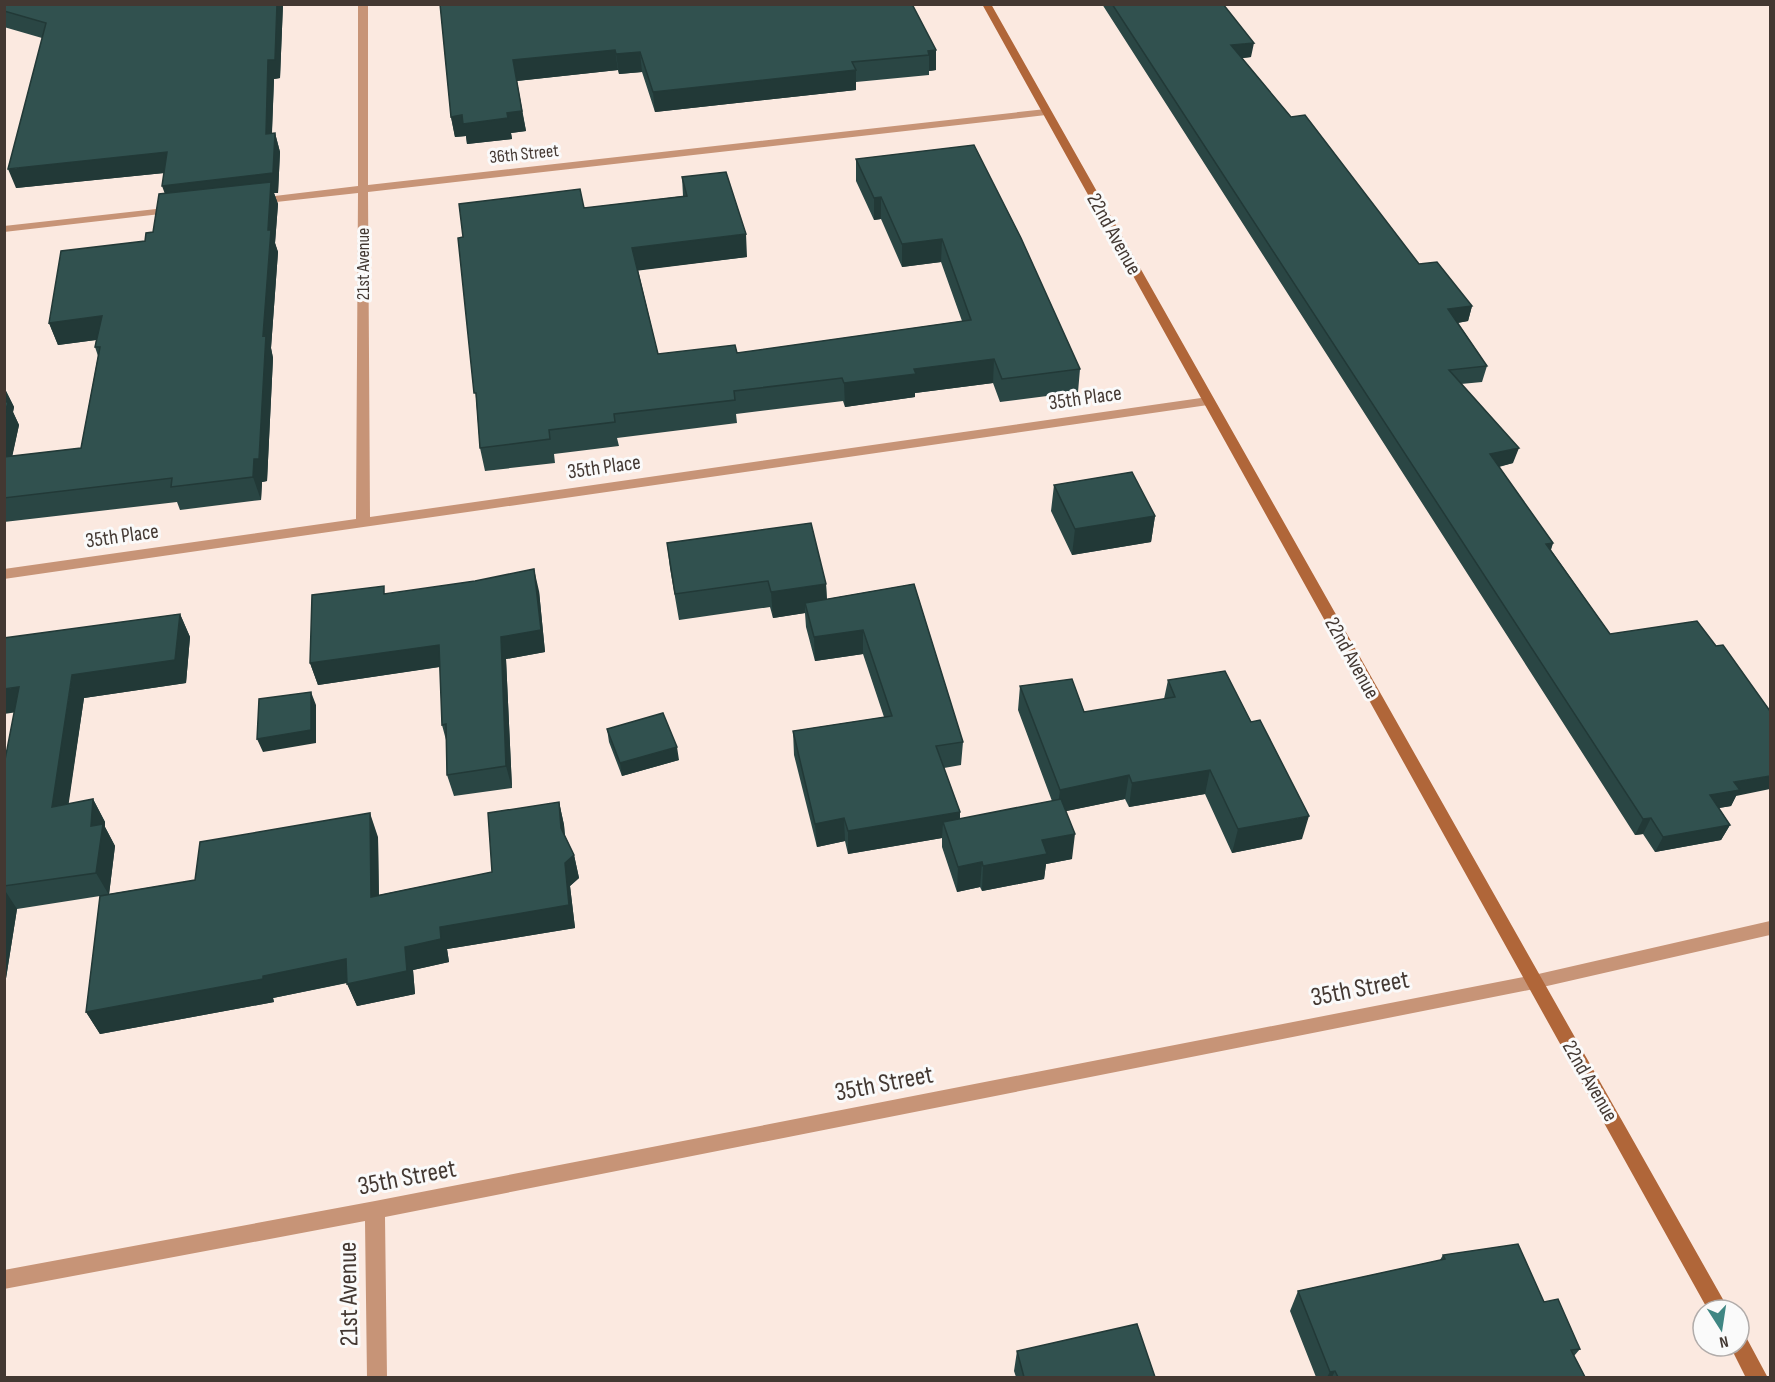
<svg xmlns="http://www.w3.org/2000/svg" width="1775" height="1382" font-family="'Sofia Sans Condensed',sans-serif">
<rect width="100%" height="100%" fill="#fbe9e0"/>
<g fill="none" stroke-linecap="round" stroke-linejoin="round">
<!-- street -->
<path fill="#c79477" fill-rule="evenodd" d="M 358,4 L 368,4 L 368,185 L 1046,109 L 1051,112 L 1046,115 L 368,192 L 370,517 L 1208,397 L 1214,401 L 1208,405 L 4,579 L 4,569 L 356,519 L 358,193 L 258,204 L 252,201 L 258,198 L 358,186 Z
M 174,207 L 178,208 L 178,212 L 4,232 L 4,226 Z
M 1770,921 L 1770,935 L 1534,989 L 385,1217 L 387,1378 L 367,1378 L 365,1221 L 4,1289 L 4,1270 L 375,1201 L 1534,975 Z"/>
<!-- secondary -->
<path fill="#b06639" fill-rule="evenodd" d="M 982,4 L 991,4 L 1729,1310 L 1708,1310 Z
M 1739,1334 L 1746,1337 L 1768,1378 L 1746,1378 L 1730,1346 L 1739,1346 Z"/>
</g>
<!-- wall -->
<path fill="#2a4644" d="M 4,4 L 283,4 L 280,78 L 274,79 L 272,133 L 275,133 L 280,152 L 278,193 L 274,193 L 278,204 L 275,243 L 278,252 L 271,348 L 273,358 L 267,481 L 262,482 L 261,500 L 180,510 L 177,502 L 4,522 L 4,387 L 14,407 L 13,412 L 19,425 L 12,456 L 81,448 L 98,356 L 95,347 L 96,340 L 58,345 L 49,323 L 145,241 L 153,232 L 165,194 L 164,173 L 16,188 L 42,38 L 4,27 Z
M 440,4 L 912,4 L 936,70 L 929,71 L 929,75 L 856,82 L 856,90 L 655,112 L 642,72 L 619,74 L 618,70 L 517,81 L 526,131 L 511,133 L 512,139 L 467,144 L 466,136 L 455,137 L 451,117 Z
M 1102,4 L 1223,4 L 1251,57 L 1242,58 L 1291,117 L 1419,264 L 1472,306 L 1468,321 L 1458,323 L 1487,366 L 1482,382 L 1461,384 L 1513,463 L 1499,467 L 1553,543 L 1551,550 L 1610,634 L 1736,796 L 1731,806 L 1719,808 L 1730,825 L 1721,840 L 1655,852 L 1643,834 L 1635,835 Z
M 856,159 L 1080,369 L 1078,392 L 1000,402 L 993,383 L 915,393 L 915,397 L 845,407 L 843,401 L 736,414 L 737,423 L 617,438 L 619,446 L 554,454 L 555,463 L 485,471 L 480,448 L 463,237 L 584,208 L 683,196 L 682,177 L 747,257 L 638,270 L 658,354 L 737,353 L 962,321 L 941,262 L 902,267 L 881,219 L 874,220 L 856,181 Z
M 1054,485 L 1155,516 L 1151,542 L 1072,555 L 1051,511 Z
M 667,543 L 826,584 L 827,599 L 914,584 L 963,742 L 961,765 L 944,768 L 960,812 L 960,819 L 1052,801 L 1018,710 L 1020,686 L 1084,712 L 1164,699 L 1168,680 L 1302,839 L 1232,853 L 1205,794 L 1129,807 L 1125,799 L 1066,811 L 1072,859 L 1046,864 L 1044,879 L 982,891 L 980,887 L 957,892 L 942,847 L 942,838 L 848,854 L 845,841 L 817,847 L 794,755 L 793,731 L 884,717 L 863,654 L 815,661 L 806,627 L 805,613 L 773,618 L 770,607 L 679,620 L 670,568 Z
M 539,591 L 545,652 L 506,659 L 512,788 L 454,796 L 447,775 L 446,740 L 442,725 L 440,667 L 318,685 L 310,663 L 387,594 Z
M 180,614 L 190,637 L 186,683 L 84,698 L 68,804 L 93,799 L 105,822 L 105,827 L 115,846 L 109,894 L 195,880 L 378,837 L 379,895 L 492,872 L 559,802 L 564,825 L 565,836 L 574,855 L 579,878 L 570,886 L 575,928 L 447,949 L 449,962 L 413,970 L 415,994 L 357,1006 L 347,983 L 273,998 L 274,1002 L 100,1034 L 86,1012 L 100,896 L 17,909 L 4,991 L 4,765 Z
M 607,729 L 679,760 L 622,776 L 609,742 Z
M 1443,1255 L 1544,1302 L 1580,1349 L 1574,1356 L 1585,1377 L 1316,1377 L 1290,1311 L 1298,1291 L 1440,1260 Z
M 1017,1351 L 1155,1377 L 1016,1377 L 1014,1371 Z"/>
<!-- shaded-wall -->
<path fill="#223937" d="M 277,4 L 283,4 L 280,78 L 274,79 L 271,153 L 266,134 L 268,60 Z
M 1254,43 L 1251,57 L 1228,60 L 1231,45 Z
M 615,50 L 618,70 L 516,81 L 513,60 Z
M 936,50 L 936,70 L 929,71 L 929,55 L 928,51 Z
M 640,52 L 642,72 L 619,74 L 616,54 Z
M 856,70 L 856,90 L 655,112 L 653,92 Z
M 522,111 L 526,131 L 511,133 L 512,139 L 467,144 L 466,136 L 455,137 L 451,117 Z
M 275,133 L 280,152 L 278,193 L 274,193 L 278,204 L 275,243 L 278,252 L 271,348 L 273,358 L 267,481 L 262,482 L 261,500 L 253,477 L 263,336 L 169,205 L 162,186 Z
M 167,152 L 174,172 L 16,188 L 8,169 Z
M 881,197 L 881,219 L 874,220 L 874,198 Z
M 746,234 L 747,257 L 635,271 L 632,248 Z
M 942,239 L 941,262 L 902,267 L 902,244 Z
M 1472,306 L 1468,321 L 1444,325 L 1448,309 Z
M 102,316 L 111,338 L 58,345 L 49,323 Z
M 994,359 L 993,383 L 915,393 L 915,397 L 845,407 L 844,383 L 914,369 Z
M 4,387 L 14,407 L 13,412 L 19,425 L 7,481 L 4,477 Z
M 1519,448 L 1513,463 L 1485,470 L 1490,454 Z
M 1155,516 L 1151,542 L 1072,555 L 1075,529 Z
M 1553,543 L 1547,559 L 1546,544 Z
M 534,569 L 539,591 L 545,652 L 506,659 L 512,788 L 506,766 L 501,637 Z
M 826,584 L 827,610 L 805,603 L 805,613 L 773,618 L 771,592 Z
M 180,614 L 190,637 L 186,683 L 84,698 L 65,829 L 52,807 L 72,675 Z
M 863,630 L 863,654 L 815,661 L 814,637 Z
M 439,645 L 445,666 L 318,685 L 310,663 Z
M 19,687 L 31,710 L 4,714 L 4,689 Z
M 311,692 L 316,705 L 316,743 L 263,752 L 257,739 Z
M 677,747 L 679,760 L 622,776 L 620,763 Z
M 1210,770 L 1205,794 L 1129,807 L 1132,783 Z
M 1129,775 L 1125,799 L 1057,813 L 1060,790 Z
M 1770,776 L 1770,789 L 1736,796 L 1731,806 L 1701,811 L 1710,795 L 1734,782 Z
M 93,799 L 105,822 L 105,827 L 115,846 L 109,895 L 96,873 L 91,826 Z
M 559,802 L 564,825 L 566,851 L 561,828 Z
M 960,812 L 959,835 L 943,822 L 942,838 L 848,854 L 848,831 Z
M 370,813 L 378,837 L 379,920 L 371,897 Z
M 1309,816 L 1302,839 L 1232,853 L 1238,829 Z
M 844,818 L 845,841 L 817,847 L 815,824 Z
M 1651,818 L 1643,834 L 1635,835 L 1643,819 Z
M 1730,825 L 1721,840 L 1655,852 L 1663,837 Z
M 1075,834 L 1072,859 L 1046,864 L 1044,879 L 982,891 L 983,866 L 1042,840 Z
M 574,855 L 579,878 L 570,886 L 575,928 L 447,949 L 449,962 L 413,970 L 415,994 L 357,1006 L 347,984 L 405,947 L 440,927 L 565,863 Z
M 982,862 L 980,887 L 957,892 L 958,867 Z
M 4,889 L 17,909 L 4,991 Z
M 346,959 L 355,981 L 273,998 L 274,1002 L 100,1034 L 86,1012 Z
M 1335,1371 L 1332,1377 L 1327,1377 L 1330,1372 Z"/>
<!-- building -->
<path fill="#31514f" stroke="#223937" stroke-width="1.5" d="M 4,4 L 277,4 L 275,60 L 268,60 L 266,134 L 275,133 L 273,173 L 162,186 L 167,152 L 8,169 L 46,23 L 4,11 Z
M 440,4 L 912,4 L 936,50 L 928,51 L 929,55 L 852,62 L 856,70 L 653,92 L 640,52 L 616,54 L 615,50 L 513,60 L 522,111 L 507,113 L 508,118 L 463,124 L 462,115 L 451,117 Z
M 1112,4 L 1223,4 L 1254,43 L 1231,45 L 1291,117 L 1305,115 L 1419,264 L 1437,262 L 1472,306 L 1448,309 L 1487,366 L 1449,370 L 1519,448 L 1490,454 L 1553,543 L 1546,544 L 1610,634 L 1697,621 L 1716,646 L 1723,645 L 1770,711 L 1770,776 L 1734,782 L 1740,790 L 1710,795 L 1730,825 L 1663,837 L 1651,818 L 1643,819 Z
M 974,145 L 1021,238 L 1080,369 L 1002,379 L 994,359 L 914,369 L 916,374 L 844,383 L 842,378 L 734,391 L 735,400 L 614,414 L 615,422 L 549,430 L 550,439 L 480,448 L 476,393 L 474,393 L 458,238 L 463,237 L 459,204 L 580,189 L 584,208 L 687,196 L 682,177 L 726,172 L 746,234 L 632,248 L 658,354 L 735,345 L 737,353 L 971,320 L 942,239 L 902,244 L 881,197 L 874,198 L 856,159 Z
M 271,182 L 268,230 L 271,230 L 263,336 L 266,335 L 259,459 L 254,459 L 253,477 L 171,487 L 172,478 L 4,498 L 4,457 L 81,448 L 100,347 L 95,347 L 102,316 L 49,323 L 61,251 L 145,241 L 146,233 L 153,232 L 159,194 Z
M 4,402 L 8,402 L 4,418 Z
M 1132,472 L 1155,516 L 1075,529 L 1054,485 Z
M 811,523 L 826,584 L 771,592 L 768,581 L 675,594 L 667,543 Z
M 534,569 L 541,630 L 501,637 L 506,766 L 447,775 L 446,724 L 442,725 L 439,645 L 310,663 L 312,595 L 384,586 L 384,594 L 475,581 Z
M 914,584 L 963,742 L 936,746 L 960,812 L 848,831 L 844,818 L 815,824 L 793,731 L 892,716 L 863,630 L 814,637 L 805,603 Z
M 180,614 L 175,660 L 72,675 L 52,807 L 93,799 L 91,826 L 103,824 L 96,873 L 4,886 L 4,765 L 19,687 L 4,689 L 4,638 Z
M 1225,671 L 1251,722 L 1260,720 L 1309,816 L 1238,829 L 1210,770 L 1132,783 L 1129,775 L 1060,790 L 1020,686 L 1072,679 L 1084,712 L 1175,697 L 1168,680 Z
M 311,692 L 311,730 L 257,739 L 259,699 Z
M 663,713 L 677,747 L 620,763 L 607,729 Z
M 1061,799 L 1075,834 L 1042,840 L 1047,854 L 983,866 L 982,862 L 958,867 L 943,822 Z
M 559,802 L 561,828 L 574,855 L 565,863 L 569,905 L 440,927 L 441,939 L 405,947 L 407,971 L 347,984 L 346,959 L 263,976 L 263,979 L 86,1012 L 100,896 L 195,880 L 200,842 L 370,813 L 371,897 L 492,872 L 488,813 Z
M 1518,1244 L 1544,1302 L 1558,1299 L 1580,1349 L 1571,1350 L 1585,1377 L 1338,1377 L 1335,1371 L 1330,1372 L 1298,1291 L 1445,1259 L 1443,1255 Z
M 1137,1324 L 1155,1377 L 1024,1377 L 1017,1351 Z"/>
<g text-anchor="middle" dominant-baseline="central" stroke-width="6" stroke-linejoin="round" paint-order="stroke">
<!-- far-street labels -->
<g font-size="18" fill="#433832" stroke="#fafafa">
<text transform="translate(524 154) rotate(-6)">36th Street</text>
<text transform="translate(363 264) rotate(-90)">21st Avenue</text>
</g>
<!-- street labels -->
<g font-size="21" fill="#433832" stroke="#fafafa">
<text transform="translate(1114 234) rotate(61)">22nd Avenue</text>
<text transform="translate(1085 398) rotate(-8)">35th Place</text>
<text transform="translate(604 467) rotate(-8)">35th Place</text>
<text transform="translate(122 536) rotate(-8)">35th Place</text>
<text transform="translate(1352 658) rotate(61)">22nd Avenue</text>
<text transform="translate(1590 1081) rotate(60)">22nd Avenue</text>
</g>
<!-- near-street labels -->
<g font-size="26" fill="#433832" stroke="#fafafa">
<text transform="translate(1360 989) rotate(-11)">35th Street</text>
<text transform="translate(884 1084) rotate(-11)">35th Street</text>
<text transform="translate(407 1178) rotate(-11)">35th Street</text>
<text transform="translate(349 1294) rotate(-91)">21st Avenue</text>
</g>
</g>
<!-- border -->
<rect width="1775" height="1382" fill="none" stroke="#433832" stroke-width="12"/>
<!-- north arrow -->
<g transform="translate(1721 1328) rotate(168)"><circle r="28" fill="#fafafa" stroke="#b1acaa" stroke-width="1.5"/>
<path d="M0-4.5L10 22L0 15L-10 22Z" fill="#3f8683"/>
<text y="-9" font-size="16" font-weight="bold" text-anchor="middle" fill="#433832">N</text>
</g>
</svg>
